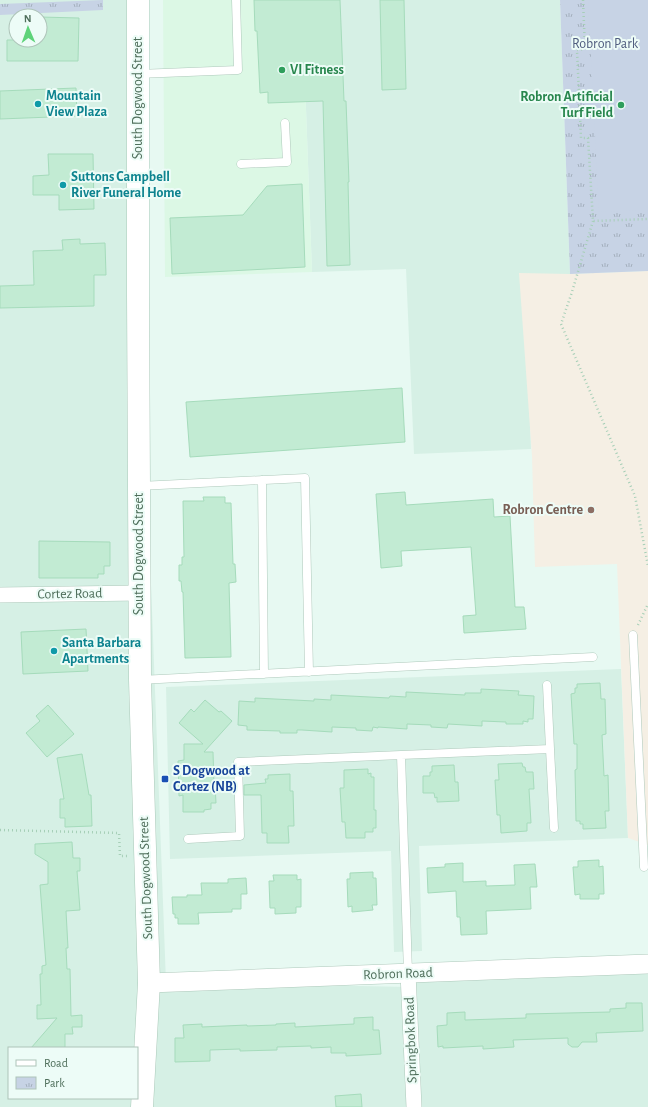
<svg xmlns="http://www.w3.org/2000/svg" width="648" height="1107" font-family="'Alegreya Sans',sans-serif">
<defs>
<pattern id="park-tufts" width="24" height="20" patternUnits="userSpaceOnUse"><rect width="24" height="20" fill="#c7d3e5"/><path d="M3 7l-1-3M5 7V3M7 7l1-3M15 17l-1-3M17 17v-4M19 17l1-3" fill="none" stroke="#a4afbd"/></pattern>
</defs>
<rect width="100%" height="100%" fill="#e7f9f2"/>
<!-- residential -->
<path fill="#d6f0e5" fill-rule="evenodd" d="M 0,0 L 129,0 L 166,982 L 409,987 L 408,973 L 648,964 L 648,1107 L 0,1107 ZM 16,16 L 40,16 L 40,40 L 16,40 ZM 9,1048 L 137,1048 L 137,1098 L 9,1098 Z
M 302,0 L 560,0 L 570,274 L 525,276 L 531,449 L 414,454 L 406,269 L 312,272 Z
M 621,669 L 628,838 L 419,846 L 422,951 L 394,952 L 391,851 L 170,859 L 166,687 Z"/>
<!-- commercial -->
<path fill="#dcf8e5" d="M 163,0 L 302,0 L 312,272 L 165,277 Z"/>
<!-- education -->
<path fill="#f5efe4" d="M 648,271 L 648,845 L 628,838 L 617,564 L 535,567 L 532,456 L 519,273 L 570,274 Z"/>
<!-- park -->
<path fill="url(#park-tufts)" d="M 103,0 L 103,10 L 0,15 L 0,4 Z
M 560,0 L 648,0 L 648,271 L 570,274 Z"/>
<!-- pitch -->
<path fill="#c7d3e5" d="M 588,0 L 648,0 L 648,210 L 599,212 Z"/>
<!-- building -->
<path fill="#c2ebd3" stroke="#a5dbbb" d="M 254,0 L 340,0 L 344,101 L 346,101 L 349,182 L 348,182 L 350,265 L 327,266 L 323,101 L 268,103 L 268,92 L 260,93 L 257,31 L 255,31 Z
M 380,0 L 404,0 L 406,89 L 382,90 Z
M 40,17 L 79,18 L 78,61 L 7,61 L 7,40 L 40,40 Z
M 76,88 L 77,116 L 0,119 L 0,91 Z
M 48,154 L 93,154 L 94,209 L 59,210 L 59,195 L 33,195 L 33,176 L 49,175 Z
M 302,184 L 305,267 L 172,274 L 170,218 L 243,215 L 267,186 Z
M 80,239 L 80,244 L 105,243 L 106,275 L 94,275 L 94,306 L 0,308 L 0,286 L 34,285 L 33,251 L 63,250 L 62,240 Z
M 402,388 L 405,442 L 190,457 L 186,402 Z
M 405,492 L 406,505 L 493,499 L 494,517 L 510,516 L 515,607 L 524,607 L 526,629 L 464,633 L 463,616 L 476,615 L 471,547 L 401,551 L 402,566 L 381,568 L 376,494 Z
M 203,497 L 225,497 L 225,503 L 231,503 L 233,564 L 235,564 L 236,582 L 229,583 L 231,657 L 185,658 L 183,592 L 182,592 L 181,581 L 179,581 L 179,565 L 182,565 L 182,557 L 184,557 L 183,501 L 204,501 Z
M 39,541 L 110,542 L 110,566 L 104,566 L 104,574 L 98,574 L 98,578 L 39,578 Z
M 86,629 L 88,671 L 23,674 L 21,632 Z
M 600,683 L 601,699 L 605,699 L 606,734 L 602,735 L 604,776 L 608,775 L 609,811 L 605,811 L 606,828 L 583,829 L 583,824 L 580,824 L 580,821 L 576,821 L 575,770 L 577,769 L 577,744 L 574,744 L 571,694 L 575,693 L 575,688 L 577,688 L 577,684 Z
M 481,689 L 519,691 L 518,695 L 534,696 L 533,719 L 528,719 L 528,722 L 523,721 L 523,724 L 506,724 L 506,722 L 482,721 L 482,726 L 448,724 L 447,728 L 431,727 L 431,725 L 407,724 L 407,729 L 378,727 L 378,728 L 373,727 L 372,731 L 356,730 L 356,728 L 332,727 L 332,732 L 302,730 L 297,730 L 297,733 L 280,733 L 280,731 L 247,730 L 247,726 L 238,725 L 239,701 L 255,702 L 255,698 L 314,701 L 314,699 L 331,700 L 331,695 L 389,698 L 390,696 L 406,697 L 406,692 L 465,695 L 465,693 L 481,693 Z
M 205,700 L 219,712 L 221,711 L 232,721 L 204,752 L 213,752 L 214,785 L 215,785 L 216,803 L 211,803 L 211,809 L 204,810 L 204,812 L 183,812 L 183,795 L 179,796 L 178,761 L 184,760 L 184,744 L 203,744 L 179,723 L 191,709 L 194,712 Z
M 48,705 L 74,734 L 47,757 L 26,733 L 40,721 L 36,716 Z
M 82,754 L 89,795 L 91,795 L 92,826 L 65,827 L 65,818 L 60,818 L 60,799 L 64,799 L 57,758 Z
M 522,763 L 523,767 L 525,767 L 526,772 L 533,772 L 534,789 L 529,789 L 531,823 L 527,823 L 527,831 L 501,833 L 500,815 L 497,815 L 495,780 L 499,780 L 498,764 Z
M 454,765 L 455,782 L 458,782 L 459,801 L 437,802 L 437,797 L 435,798 L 434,793 L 423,793 L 423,776 L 430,776 L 430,772 L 432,772 L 432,766 Z
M 368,769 L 368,774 L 371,773 L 371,777 L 374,777 L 374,810 L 376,810 L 376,828 L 373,828 L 373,832 L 365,832 L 365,838 L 346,838 L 345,822 L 342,822 L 340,788 L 344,788 L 344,770 Z
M 290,774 L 290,791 L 293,791 L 294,826 L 288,826 L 289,843 L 267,843 L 267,833 L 262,833 L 261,795 L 244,795 L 244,785 L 266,783 L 265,779 L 268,779 L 268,775 Z
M 72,842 L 73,858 L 80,858 L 80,871 L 77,871 L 80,910 L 66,911 L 68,948 L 66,948 L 67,969 L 70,969 L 71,1016 L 82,1015 L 82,1027 L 72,1027 L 73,1034 L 65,1034 L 65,1048 L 31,1048 L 57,1018 L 37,1019 L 37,1005 L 41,1005 L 40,974 L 42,974 L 42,966 L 46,965 L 40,885 L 48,884 L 48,862 L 35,854 L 35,844 Z
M 599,860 L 599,867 L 603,866 L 604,894 L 599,894 L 599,899 L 580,899 L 580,894 L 575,895 L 573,867 L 578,867 L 578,861 Z
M 463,863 L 463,882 L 486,881 L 486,886 L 515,885 L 514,865 L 535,864 L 537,887 L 530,887 L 531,909 L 486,911 L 487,934 L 461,935 L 460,917 L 457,917 L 456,891 L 428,893 L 427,868 L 445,867 L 445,864 Z
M 373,872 L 373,878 L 376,878 L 377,905 L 372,905 L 373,910 L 352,912 L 352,906 L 348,907 L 347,879 L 350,879 L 350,873 Z
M 273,875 L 297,875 L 297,880 L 301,879 L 301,907 L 296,907 L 296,913 L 275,914 L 275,908 L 270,908 L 269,881 L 274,881 Z
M 246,878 L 247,894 L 241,894 L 241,909 L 232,909 L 232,912 L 198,913 L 199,924 L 178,924 L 178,918 L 175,918 L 175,914 L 173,914 L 172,897 L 187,897 L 187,895 L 202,895 L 201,883 L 228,883 L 228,879 Z
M 626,1003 L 642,1003 L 643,1031 L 596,1033 L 597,1042 L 582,1042 L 578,1047 L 572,1047 L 568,1044 L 568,1038 L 513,1040 L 514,1047 L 483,1049 L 483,1046 L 443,1048 L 443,1046 L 438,1047 L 437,1026 L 447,1025 L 447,1013 L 465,1012 L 465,1020 L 526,1018 L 526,1014 L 610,1012 L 610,1009 L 626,1008 Z
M 373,1017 L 373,1030 L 379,1030 L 381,1054 L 346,1056 L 346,1053 L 331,1053 L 331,1047 L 311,1048 L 311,1046 L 277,1047 L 277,1050 L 240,1051 L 240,1049 L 210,1050 L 210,1061 L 175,1062 L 175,1038 L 184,1038 L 183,1025 L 202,1024 L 202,1027 L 247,1025 L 247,1026 L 276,1025 L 276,1024 L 295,1023 L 295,1027 L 354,1024 L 354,1018 Z
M 361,1094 L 362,1107 L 336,1107 L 335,1096 Z"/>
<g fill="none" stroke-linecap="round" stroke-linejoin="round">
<!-- service casing -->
<g stroke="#aec9bb" stroke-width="9">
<path id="service" d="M 138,74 L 238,70 L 236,0
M 241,164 L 287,162 L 285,123
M 262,480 L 264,674
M 139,486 L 305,478 L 309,672
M 633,635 L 644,867
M 140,680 L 593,657
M 550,749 L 554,828
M 188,839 L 240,836 L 238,762 L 401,755
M 408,973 L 401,755 L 550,749 L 547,685"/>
</g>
<!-- minor casing -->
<g stroke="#aec9bb" stroke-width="16">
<path id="minor" d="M 0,595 L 139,593
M 408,973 L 414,1107"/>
</g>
<!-- tertiary casing -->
<g stroke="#aec9bb" stroke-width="20">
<path id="tertiary" d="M 149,983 L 648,964"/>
</g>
<!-- secondary casing -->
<g stroke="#aac9b9" stroke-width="23">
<path id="secondary" d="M 138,0 L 138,295 L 140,680 L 149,983 L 142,1107"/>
</g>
<!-- path -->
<path stroke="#a6cfb7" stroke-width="2.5" stroke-dasharray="1 3" stroke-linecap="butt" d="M 583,0 L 585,49 L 577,50 L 581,138 L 588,138 L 593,221 L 648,219
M 530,98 L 579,96
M 593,221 L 572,292 L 561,324 L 635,496 L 648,566
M 638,625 L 648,604
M 0,830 L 119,833 L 120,856 L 128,856"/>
<!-- service -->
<use href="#service" stroke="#fff" stroke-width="8"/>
<!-- minor -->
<use href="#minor" stroke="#fff" stroke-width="15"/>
<!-- tertiary -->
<use href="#tertiary" stroke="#fff" stroke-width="19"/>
<!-- secondary -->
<use href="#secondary" stroke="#fff" stroke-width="22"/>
</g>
<!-- markers -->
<g fill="#2e9e5b" stroke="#edfcf7" stroke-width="1.5">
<circle cx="282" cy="70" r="4"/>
<circle cx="621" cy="105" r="4"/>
</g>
<g fill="#0f9aa8" stroke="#edfcf7" stroke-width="1.5">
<circle cx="38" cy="104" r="4"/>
<circle cx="63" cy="185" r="4"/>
<circle cx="54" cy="651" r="4"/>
</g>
<circle fill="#8d6e63" stroke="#edfcf7" stroke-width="1.5" cx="591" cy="510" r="4"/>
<rect fill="#1a4fb4" stroke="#edfcf7" stroke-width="1.5" x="161" y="775" width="8" height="8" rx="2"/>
<g text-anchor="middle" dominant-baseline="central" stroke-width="4" stroke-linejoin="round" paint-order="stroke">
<!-- park labels -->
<g font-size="14" fill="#4f5c7e" stroke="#edfcf7">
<text x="605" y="44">Robron Park</text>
</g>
<!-- leisure labels -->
<g font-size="14" font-weight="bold" fill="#27864d" stroke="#edfcf7" text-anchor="start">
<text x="290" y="70">VI Fitness</text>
<text x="613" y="97" text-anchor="end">Robron Artificial<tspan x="613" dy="16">Turf Field</tspan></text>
</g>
<!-- culture labels -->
<g font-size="14" font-weight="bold" fill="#0d838f" stroke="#edfcf7" text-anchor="start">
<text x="46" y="96">Mountain<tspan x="46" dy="16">View Plaza</tspan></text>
<text x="71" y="177">Suttons Campbell<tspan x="71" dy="16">River Funeral Home</tspan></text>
<text x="62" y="643">Santa Barbara<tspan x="62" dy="16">Apartments</tspan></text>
</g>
<!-- street labels -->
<g font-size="14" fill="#4f6f5b" stroke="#edfcf7">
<text transform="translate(138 98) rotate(-90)">South Dogwood Street</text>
<text transform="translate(139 554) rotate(-90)">South Dogwood Street</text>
<text transform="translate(70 594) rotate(-1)">Cortez Road</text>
<text transform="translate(146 878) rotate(-92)">South Dogwood Street</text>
<text transform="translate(398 974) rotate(-2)">Robron Road</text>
<text transform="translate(411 1040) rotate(-92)">Springbok Road</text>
</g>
<!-- education labels -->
<g font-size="14" font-weight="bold" fill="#785e54" stroke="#edfcf7" text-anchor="end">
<text x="583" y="510">Robron Centre</text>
</g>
<!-- transit labels -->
<g font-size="14" font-weight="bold" fill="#164399" stroke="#edfcf7" text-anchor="start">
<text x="173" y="771">S Dogwood at<tspan x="173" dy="16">Cortez (NB)</tspan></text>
</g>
</g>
<!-- legend -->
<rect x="8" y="1047" width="130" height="52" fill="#edfcf7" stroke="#aec4b9"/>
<rect x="16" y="1060" width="20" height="6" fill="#ffffff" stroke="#aec4b9"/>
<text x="44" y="1067" font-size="12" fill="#4f6f5b">Road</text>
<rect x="16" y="1077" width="20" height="12" fill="url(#park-tufts)" stroke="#aec4b9"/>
<text x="44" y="1087" font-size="12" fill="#4f6f5b">Park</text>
<!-- north arrow -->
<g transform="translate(28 28) rotate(358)"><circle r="19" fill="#edfcf7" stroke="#aec4b9"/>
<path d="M0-3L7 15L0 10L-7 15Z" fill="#5dd379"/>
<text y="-6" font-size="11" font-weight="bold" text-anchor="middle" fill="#4f6f5b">N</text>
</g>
</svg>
